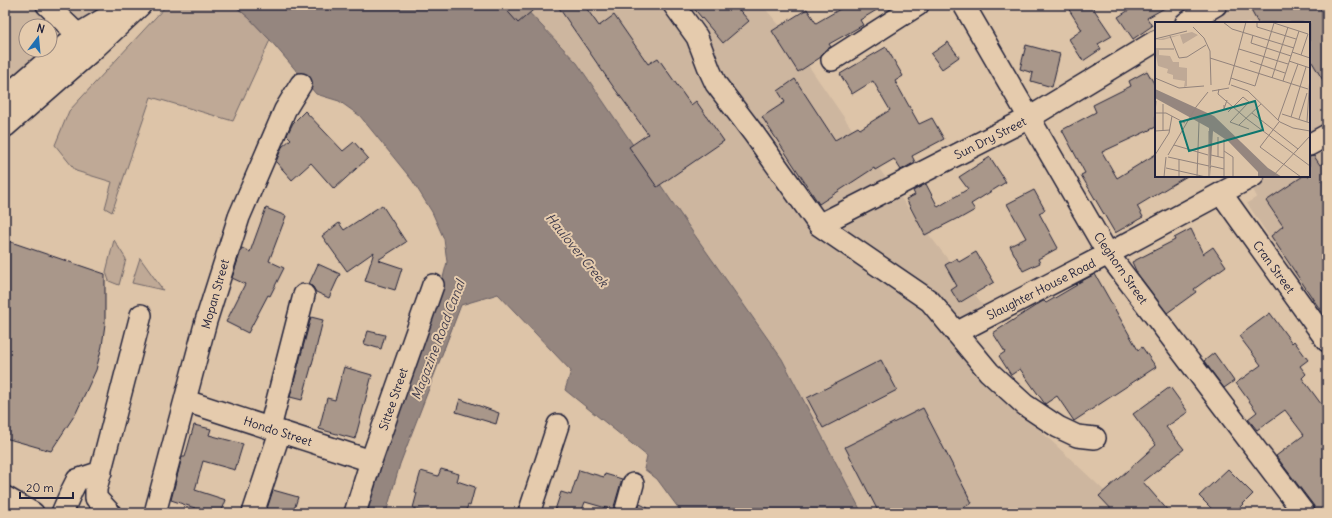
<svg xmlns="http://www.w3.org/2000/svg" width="1332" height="518" font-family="Delius,sans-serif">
<rect width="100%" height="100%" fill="#ddc4a8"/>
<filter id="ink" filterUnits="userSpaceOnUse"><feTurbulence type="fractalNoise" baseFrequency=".025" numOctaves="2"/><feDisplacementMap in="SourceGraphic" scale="8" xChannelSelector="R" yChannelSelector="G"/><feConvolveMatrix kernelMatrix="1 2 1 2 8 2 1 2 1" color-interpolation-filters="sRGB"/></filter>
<g filter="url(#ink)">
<!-- built -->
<path fill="#cdb69f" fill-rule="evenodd" d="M 5,5 L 123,5 L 108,19 L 5,109 ZM 26,26 L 50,26 L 50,50 L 26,50 Z
M 522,5 L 762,5 L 786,33 L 887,180 L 986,309 L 947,332 L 962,357 L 1128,513 L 862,513 L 782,359 L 694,234 L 577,63 Z
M 1232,5 L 1327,5 L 1327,325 L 1247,203 L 1257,197 L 1246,176 L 1309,176 L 1309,23 L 1207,23 Z"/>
<!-- green -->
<path fill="#bfa996" stroke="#706668" d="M 167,5 L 234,5 L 249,18 L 270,40 L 233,121 L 151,97 L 112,212 L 105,208 L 112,182 L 76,171 L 55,145 L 69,111 Z
M 114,240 L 126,259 L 119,285 L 109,281 L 106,272 Z
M 140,258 L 163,290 L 132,283 Z"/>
<!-- water -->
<path fill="#95867f" stroke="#675e64" d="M 234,5 L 522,5 L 577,63 L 694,234 L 782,359 L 862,513 L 682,513 L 657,479 L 644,469 L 647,456 L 565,390 L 571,371 L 498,294 L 461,305 L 400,464 L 386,513 L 367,513 L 383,460 L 435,309 L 447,262 L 444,239 L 432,212 L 412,180 L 360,116 L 339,101 L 316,94 L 270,40 L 249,18 Z"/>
<!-- building -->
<path fill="#a9978a" stroke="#22223b" d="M 502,5 L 539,5 L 518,23 Z
M 557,5 L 584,5 L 599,26 L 614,15 L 648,64 L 658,58 L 691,105 L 696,101 L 724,141 L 657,187 L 629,147 L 648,134 L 612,85 Z
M 691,5 L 735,5 L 749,21 L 723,43 Z
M 847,5 L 885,5 L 860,20 L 863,25 L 829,44 L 831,47 L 825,50 L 821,57 L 798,72 L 772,31 L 807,9 L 816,23 Z
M 1066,5 L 1091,5 L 1112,36 L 1098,44 L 1101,49 L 1083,61 L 1069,39 L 1082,30 Z
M 1137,5 L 1170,5 L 1147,18 L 1152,26 L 1133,39 L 1118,17 Z
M 1248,5 L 1319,5 L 1327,19 L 1327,87 L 1309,57 L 1309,23 L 1258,23 Z
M 948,42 L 959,57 L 942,69 L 931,54 Z
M 1026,45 L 1060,54 L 1052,87 L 1031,81 L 1033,73 L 1020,69 Z
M 886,47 L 903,76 L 895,81 L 919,124 L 932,118 L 944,139 L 912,156 L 915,162 L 901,170 L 894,159 L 875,170 L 874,168 L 819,204 L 762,117 L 785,102 L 778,91 L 795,79 L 835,140 L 858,127 L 860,129 L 890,110 L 873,81 L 852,94 L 840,74 Z
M 1147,71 L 1156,87 L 1156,127 L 1102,152 L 1117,178 L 1156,154 L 1156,176 L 1187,176 L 1137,206 L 1143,217 L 1115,233 L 1081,175 L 1085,173 L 1062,130 L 1096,112 L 1093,105 L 1131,86 L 1129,81 Z
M 305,111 L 343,151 L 354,142 L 368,158 L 334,189 L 311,163 L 292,180 L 276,162 L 282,147 L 291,139 L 287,135 L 293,123 Z
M 1314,156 L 1320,165 L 1327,160 L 1327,320 L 1271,236 L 1283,226 L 1266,201 L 1303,176 L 1309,176 L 1309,157 Z
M 990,157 L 1006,182 L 971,204 L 975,210 L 959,219 L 958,218 L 925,235 L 906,199 L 915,195 L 913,191 L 926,184 L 938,207 L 968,189 L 959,177 Z
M 1034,190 L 1045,210 L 1039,213 L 1058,248 L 1038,259 L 1040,263 L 1023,271 L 1010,246 L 1026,238 L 1007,204 Z
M 382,205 L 406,242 L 378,260 L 402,268 L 395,290 L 365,281 L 374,252 L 347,271 L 322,236 L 339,223 L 344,230 Z
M 266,208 L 286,216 L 269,261 L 284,268 L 270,296 L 268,295 L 248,333 L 226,322 L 245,284 L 232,278 L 242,248 L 250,252 Z
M 1191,229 L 1203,254 L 1213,247 L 1226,266 L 1194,289 L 1196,292 L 1167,313 L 1137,273 L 1132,262 L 1175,240 L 1174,238 Z
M 5,240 L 105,274 L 105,324 L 102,346 L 96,370 L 76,413 L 51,451 L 5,438 Z
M 976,252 L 994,282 L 959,303 L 951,290 L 957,286 L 945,265 L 957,258 L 959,262 Z
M 318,264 L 340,274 L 329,298 L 316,292 L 313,287 L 309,284 Z
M 1095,274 L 1138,350 L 1142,347 L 1156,367 L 1074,421 L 1057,396 L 1045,404 L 1020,369 L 1011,375 L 999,356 L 1005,352 L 993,333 L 1043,301 L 1044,301 L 1046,303 L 1077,285 L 1076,284 Z
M 1270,313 L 1292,343 L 1294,341 L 1308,360 L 1300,366 L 1306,374 L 1302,378 L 1327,412 L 1327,513 L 1316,513 L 1314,506 L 1276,456 L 1304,435 L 1285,410 L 1257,430 L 1248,419 L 1257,412 L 1236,383 L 1261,365 L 1239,336 Z
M 311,317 L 323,320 L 315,353 L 302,400 L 290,397 Z
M 368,331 L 385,335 L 381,349 L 364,344 Z
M 1214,353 L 1234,381 L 1224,388 L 1204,361 Z
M 881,360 L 897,390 L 823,428 L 807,398 Z
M 344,367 L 372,375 L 355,439 L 319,429 L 327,398 L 335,400 Z
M 1170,387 L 1188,412 L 1166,427 L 1184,449 L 1143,482 L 1170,513 L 1115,513 L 1099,496 L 1156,445 L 1133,414 Z
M 460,399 L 499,413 L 496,424 L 456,412 Z
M 923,408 L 972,503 L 952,513 L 879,513 L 845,447 Z
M 194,425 L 211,429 L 209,435 L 243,444 L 235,470 L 203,461 L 195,490 L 226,500 L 221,513 L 197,513 L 198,509 L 171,500 L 182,457 L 185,457 Z
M 441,469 L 459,474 L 457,481 L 475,487 L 470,506 L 468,505 L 465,513 L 430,513 L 413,508 L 417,493 L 415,492 L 421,471 L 438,476 Z
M 1228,469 L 1253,494 L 1234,513 L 1216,513 L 1199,496 Z
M 579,470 L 604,477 L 605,474 L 622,479 L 613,510 L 585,502 L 581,513 L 554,513 L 561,492 L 571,495 Z
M 273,490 L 298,497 L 293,513 L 282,513 L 267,509 Z
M 640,504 L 658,513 L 637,513 Z"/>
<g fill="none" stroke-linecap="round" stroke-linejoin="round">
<!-- minor casing -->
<g stroke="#22223b" stroke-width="24">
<path id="minor" d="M 47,5 L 78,35
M 674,5 L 697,37 L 710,71 L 716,84 L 754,134 L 819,225 L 930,301 L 989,372 L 1025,405 L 1058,427 L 1077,436 L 1095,438
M 964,5 L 1108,254 L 1304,513
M 1186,23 L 1216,5
M 832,60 L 918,5
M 1309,145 L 1327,135
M 1221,193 L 1327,341
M 819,225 L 1029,118 L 1156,41
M 956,333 L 1108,254 L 1253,176
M 186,401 L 371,461
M 270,428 L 304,295
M 5,497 L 33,513
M 62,513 L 72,490 L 77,480 L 101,472
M 110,513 L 96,498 L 96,489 L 141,315
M 155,513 L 206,321 L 239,217 L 285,110 L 301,84
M 253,513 L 280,432
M 355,513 L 371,461 L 433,285
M 529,513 L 558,425
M 625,513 L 633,484"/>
</g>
<!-- major casing -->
<g stroke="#22223b" stroke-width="25">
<path id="major" d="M 5,98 L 78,35 L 125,7
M 5,126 L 92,50 L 140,5"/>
</g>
<!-- minor -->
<use href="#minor" stroke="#e5cbad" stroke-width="21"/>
<!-- major -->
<use href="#major" stroke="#e5cbad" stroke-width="22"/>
</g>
</g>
<g text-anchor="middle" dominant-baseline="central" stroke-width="4" stroke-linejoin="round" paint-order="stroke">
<!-- street labels -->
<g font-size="12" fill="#22223b" stroke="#e5cbad">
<text transform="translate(990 138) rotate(-27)">Sun Dry Street</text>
<text transform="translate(1274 267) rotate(54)">Cran Street</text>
<text transform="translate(1121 268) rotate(55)">Cleghorn Street</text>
<text transform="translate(1041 289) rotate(-27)">Slaughter House Road</text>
<text transform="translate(215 294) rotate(-74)">Mopan Street</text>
<text transform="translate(393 399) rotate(-71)">Sittee Street</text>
<text transform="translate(278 431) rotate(18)">Hondo Street</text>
</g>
<!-- water labels -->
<g font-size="13" font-style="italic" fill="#3f3b4c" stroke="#e5cbad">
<text transform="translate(577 250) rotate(51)">Haulover Creek</text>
<text transform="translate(438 340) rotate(-69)">Magazine Road Canal</text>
</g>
</g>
<!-- overview -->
<g transform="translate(1155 22)">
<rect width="155" height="155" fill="#ddc4a8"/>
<path d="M 37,10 L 43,13 L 28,22 L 25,13 L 8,18 L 0,18 ZM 0,28 L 4,28 L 4,33 L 15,34 L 18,40 L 24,40 L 24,45 L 32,46 L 32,64 L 29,65 L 30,59 L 18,57 L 18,53 L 12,51 L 13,47 L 3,44 Z" fill="#bfa996"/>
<path d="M 0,67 L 59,94 L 113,146 L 127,155 L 103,155 L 103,150 L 73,119 L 58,109 L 55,155 L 54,106 L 0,76 Z" fill="#95867f"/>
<path fill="none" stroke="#92837c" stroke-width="1" d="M 68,0 L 77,7 L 139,26M 102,0 L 102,5 L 141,17M 119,1 L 153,12 L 146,33M 38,5 L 49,16 L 55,29 L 56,63M 98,13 L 96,21 L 136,34M 15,14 L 24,36 L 32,35 L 51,23M 0,17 L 32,9M 0,27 L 19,27M 84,27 L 133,42M 137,30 L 155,36M 55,36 L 153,67M 95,39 L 130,51M 134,39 L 155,46M 0,56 L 24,66 L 49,64M 76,56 L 100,64 L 119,1M 117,56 L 133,5M 128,59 L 144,9M 74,63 L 91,0M 76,63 L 93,69 L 125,100 L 138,106 L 155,109M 64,67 L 63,72 L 92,97 L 155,144M 57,69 L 74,66M 8,82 L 8,109M 69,83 L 69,87 L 72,78M 73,90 L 88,75 L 94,80 L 75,100 L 94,107M 0,91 L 11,91 L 30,101M 0,91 L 1,79M 97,91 L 143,127M 127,92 L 155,101M 136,95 L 151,45M 144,97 L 152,71M 123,98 L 143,42M 124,100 L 105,125 L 146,155M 152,100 L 155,53M 84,103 L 106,82M 0,109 L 15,108M 69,117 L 69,155M 19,123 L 53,133M 69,129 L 78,135 L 78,155M 0,133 L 14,111 L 17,94M 13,133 L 41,85 L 53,70M 56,133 L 69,136M 13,135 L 54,144M 63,135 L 63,115M 24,137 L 24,155M 11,146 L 51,155M 55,146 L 56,144 L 69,147M 9,155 L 11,135M 42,155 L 44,100M 54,155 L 54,109M 117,155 L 155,114"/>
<path fill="#0f766e" fill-opacity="0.15" stroke="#0f766e" stroke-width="2" d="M 100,79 L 108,108 L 34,129 L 25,100 Z"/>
<rect width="155" height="155" fill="none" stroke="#22223b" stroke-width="2"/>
</g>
<!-- margin -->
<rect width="1332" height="518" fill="none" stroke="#e5cbad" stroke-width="20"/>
<rect x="10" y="10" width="1312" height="498" fill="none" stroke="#22223b" stroke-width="1.5" filter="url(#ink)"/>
<!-- north arrow -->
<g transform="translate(38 38) rotate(16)"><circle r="19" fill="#e5cbad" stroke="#97877f"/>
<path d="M0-3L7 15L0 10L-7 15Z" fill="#1f6fb2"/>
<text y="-6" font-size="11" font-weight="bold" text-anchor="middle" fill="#22223b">N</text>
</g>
<!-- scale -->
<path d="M20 492v6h53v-6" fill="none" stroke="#22223b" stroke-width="2"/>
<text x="26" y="492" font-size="12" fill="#22223b" stroke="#e5cbad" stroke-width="3" paint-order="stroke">20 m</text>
</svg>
